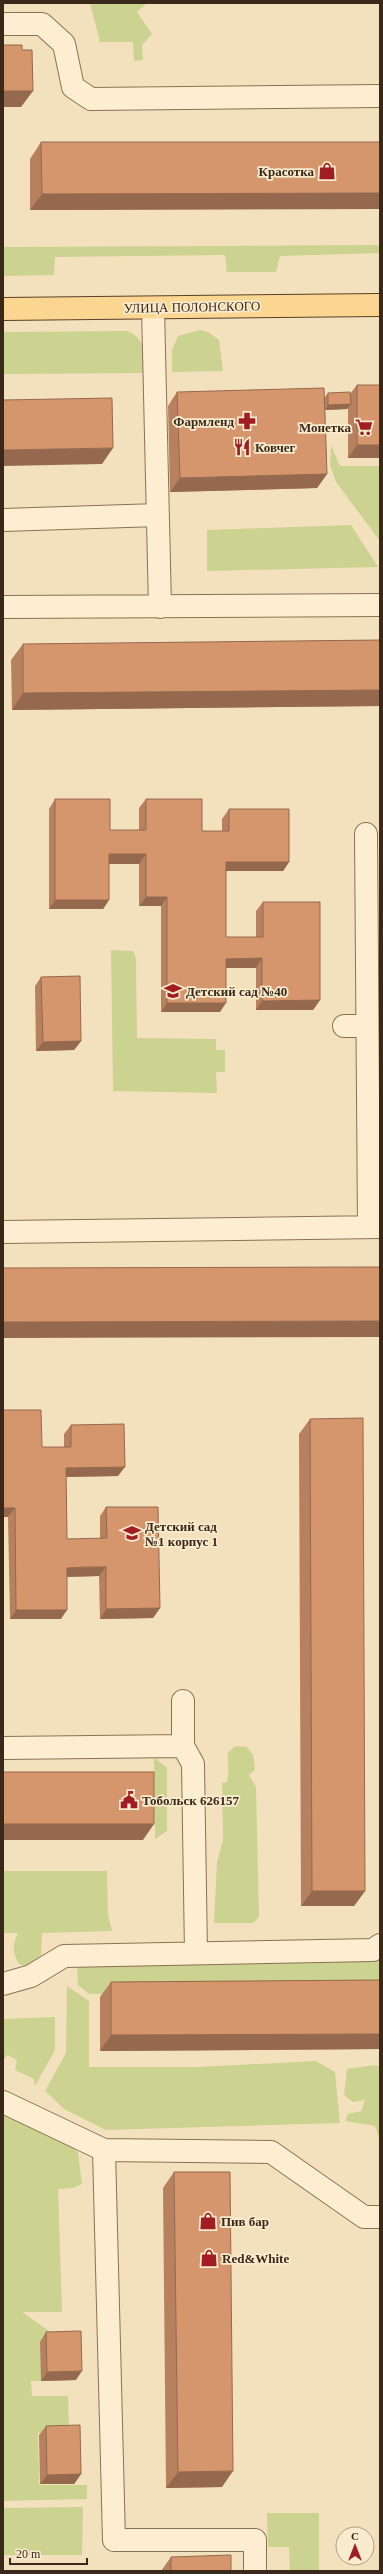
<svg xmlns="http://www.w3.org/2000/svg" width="383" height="2574" font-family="'Times New Roman',serif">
<rect width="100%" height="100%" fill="#f3e1bd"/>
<!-- green -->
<path fill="#ccd290" d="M 90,3 L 147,3 L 137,12 L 152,34 L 142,45 L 143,60 L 134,61 L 133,42 L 100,42 Z
M 380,245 L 380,253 L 280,256 L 276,272 L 227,272 L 225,255 L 55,257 L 54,275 L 3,276 L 3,247 Z
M 200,330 L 208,332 L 219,340 L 223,371 L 172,372 L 172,350 L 178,336 Z
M 127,331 C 148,340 143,352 143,373 L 3,374 L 3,332 Z
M 331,445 L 340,466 L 380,466 L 380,541 L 336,482 L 330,465 Z
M 351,525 L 378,567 L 207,571 L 207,530 Z
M 111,950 L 133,951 L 136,958 L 137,1038 L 216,1039 L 216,1050 L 225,1050 L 225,1072 L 216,1072 L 217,1093 L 113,1091 Z
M 235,1746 L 247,1747 L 253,1755 L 255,1770 L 249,1775 L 256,1787 L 259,1917 L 253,1923 L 214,1923 L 217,1862 L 223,1840 L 222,1783 L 227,1782 C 230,1772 227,1763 228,1753 Z
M 154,1757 L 167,1768 L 167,1831 L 155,1839 Z
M 3,1871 L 107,1871 L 108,1914 L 112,1931 L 42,1933 L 41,1955 L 29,1965 L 20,1965 C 12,1954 12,1945 18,1933 L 3,1933 Z
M 380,1954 L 379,1990 L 89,1994 L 78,1985 L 77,1964 Z
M 67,1986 L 89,2001 L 89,2067 L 197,2067 L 316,2061 L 335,2072 L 340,2123 L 106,2130 L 64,2109 L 45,2091 L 66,2053 Z
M 55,2017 L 55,2050 L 35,2086 L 34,2079 L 15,2070 L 17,2060 L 7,2055 L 3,2061 L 3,2019 Z
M 374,2065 L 380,2066 L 380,2141 L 375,2126 L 345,2121 L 348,2114 L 361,2111 L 365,2100 L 353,2102 L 344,2095 L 347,2069 Z
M 3,2113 L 73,2147 L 78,2153 L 82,2184 L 73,2188 L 58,2189 L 62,2312 L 22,2312 L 63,2341 L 41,2381 L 31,2381 L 32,2396 L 68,2396 L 69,2432 L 38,2433 L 39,2485 L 87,2485 L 87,2499 L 3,2501 Z
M 83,2507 L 82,2555 L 3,2555 L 3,2508 Z
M 267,2513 L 319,2513 L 319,2571 L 290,2571 L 289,2547 L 268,2547 Z"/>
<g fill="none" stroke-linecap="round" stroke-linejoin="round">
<!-- minor casing -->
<g stroke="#8c7054" stroke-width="24">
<path id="minor" d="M 3,24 L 42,24 L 64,44 L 73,87 L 91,99 L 380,96
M 153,308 L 160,607
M 3,520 L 158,515
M 3,607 L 380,605
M 366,834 L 369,1227
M 344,1026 L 367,1026
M 3,1232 L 380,1227
M 183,1701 L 183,1746 L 193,1764 L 196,1953
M 3,1748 L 183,1746
M 3,1984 L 31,1976 L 64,1956 L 373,1950 L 380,1945
M 3,2102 L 104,2150 L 271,2152 L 364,2217 L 380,2217
M 104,2150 L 114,2540 L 255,2540 L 255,2571"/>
</g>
<!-- major casing -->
<g stroke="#593e29" stroke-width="24">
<path id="major" d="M 3,309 L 380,305"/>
</g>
<!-- minor -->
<use href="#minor" stroke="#fdeed1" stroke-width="22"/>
<!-- major -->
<use href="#major" stroke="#fbd690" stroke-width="22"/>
</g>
<!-- wall -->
<path fill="#b7815f" d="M 41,142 L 380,142 L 380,209 L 30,210 L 30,159 Z
M 357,385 L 380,458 L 348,458 L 348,408 L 347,409 L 325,410 L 327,474 L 317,488 L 170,492 L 168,406 L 177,392 L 325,397 L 328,393 L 350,394 Z
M 380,640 L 380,706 L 12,710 L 11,660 L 23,644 Z
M 55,799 L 110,830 L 139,830 L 139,808 L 146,799 L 202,831 L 222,831 L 222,819 L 229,809 L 289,862 L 283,871 L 226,871 L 226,937 L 256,937 L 256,911 L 263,902 L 320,1000 L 313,1010 L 256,1010 L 256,968 L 226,968 L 220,1012 L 161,1012 L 161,906 L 139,906 L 139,864 L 109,864 L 109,900 L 103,909 L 49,909 L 49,809 Z
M 41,977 L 81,1041 L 74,1050 L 36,1051 L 35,986 Z
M 310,1419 L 365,1891 L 354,1906 L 301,1906 L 299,1434 Z
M 71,1425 L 118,1476 L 66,1477 L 67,1539 L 100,1539 L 100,1516 L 106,1507 L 160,1608 L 153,1618 L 100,1619 L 99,1576 L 67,1577 L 61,1619 L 10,1619 L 8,1517 L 42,1447 L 64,1447 L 64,1434 Z
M 380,1980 L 380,2049 L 100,2051 L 100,1997 L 111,1982 Z
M 174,2172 L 222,2487 L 166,2488 L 163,2188 Z
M 46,2332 L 76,2380 L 41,2381 L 40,2342 Z
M 46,2426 L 81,2474 L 74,2484 L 40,2484 L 39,2435 Z
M 171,2557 L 231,2571 L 161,2571 Z"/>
<!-- shaded-wall -->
<path fill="#95694d" d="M 3,91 L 33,91 L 21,107 L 3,107 Z
M 380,193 L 380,209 L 30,210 L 42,194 Z
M 351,404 L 347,409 L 325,410 L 328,405 Z
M 357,445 L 380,445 L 380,458 L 348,458 Z
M 113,448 L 102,464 L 3,466 L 3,450 Z
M 327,474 L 317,488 L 170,492 L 180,478 Z
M 380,690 L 380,706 L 12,710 L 23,693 Z
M 109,854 L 146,854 L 139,864 L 103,864 Z
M 226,862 L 289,862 L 283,871 L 220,871 Z
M 146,897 L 167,897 L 161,906 L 139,906 Z
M 55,900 L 109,900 L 103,909 L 49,909 Z
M 262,958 L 256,968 L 220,968 L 226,959 Z
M 320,1000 L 313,1010 L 256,1010 L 262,1001 Z
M 167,1003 L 226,1003 L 220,1012 L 161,1012 Z
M 81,1041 L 74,1050 L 36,1051 L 43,1042 Z
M 380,1321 L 380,1337 L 3,1338 L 3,1322 Z
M 125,1467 L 118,1476 L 59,1477 L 66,1468 Z
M 3,1508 L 15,1508 L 8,1517 L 3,1517 Z
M 106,1567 L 99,1576 L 60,1577 L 67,1568 Z
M 160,1608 L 153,1618 L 100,1619 L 106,1609 Z
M 16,1610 L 67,1610 L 61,1619 L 10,1619 Z
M 3,1824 L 154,1824 L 143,1840 L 3,1840 Z
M 312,1891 L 365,1891 L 354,1906 L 301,1906 Z
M 380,2034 L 380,2049 L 100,2051 L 111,2035 Z
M 82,2371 L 76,2380 L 41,2381 L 47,2372 Z
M 233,2471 L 222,2487 L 166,2488 L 178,2472 Z
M 81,2474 L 74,2484 L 40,2484 L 47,2475 Z"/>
<!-- building -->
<path fill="#d5966e" stroke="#95694d" d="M 3,45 L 22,45 L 22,50 L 32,50 L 33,91 L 3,91 Z
M 41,142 L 380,142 L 380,193 L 42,194 Z
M 357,385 L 380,385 L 380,445 L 357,445 Z
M 324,388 L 327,474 L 180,478 L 177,392 Z
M 350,392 L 351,404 L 328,405 L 328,393 Z
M 112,398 L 113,448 L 3,450 L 3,400 Z
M 380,640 L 380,690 L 23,693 L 23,644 Z
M 55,799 L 110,799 L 110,830 L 146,830 L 146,799 L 202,799 L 202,831 L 229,831 L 229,809 L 289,809 L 289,862 L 226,862 L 226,937 L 263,937 L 263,902 L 320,902 L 320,1000 L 262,1001 L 262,958 L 226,959 L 226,1003 L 167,1003 L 167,897 L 146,897 L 146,854 L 109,854 L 109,900 L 55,900 Z
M 80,976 L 81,1041 L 43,1042 L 41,977 Z
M 380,1267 L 380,1321 L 3,1322 L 3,1268 Z
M 3,1410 L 41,1410 L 42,1447 L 71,1447 L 71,1425 L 124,1424 L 125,1467 L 66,1468 L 67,1539 L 107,1538 L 106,1507 L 158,1507 L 160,1608 L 106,1609 L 106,1567 L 86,1567 L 67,1568 L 67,1610 L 16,1610 L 15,1508 L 3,1508 Z
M 363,1418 L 365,1891 L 312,1891 L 310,1419 Z
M 3,1772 L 154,1772 L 154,1824 L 3,1824 Z
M 380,1980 L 380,2034 L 111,2035 L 111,1982 Z
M 174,2172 L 230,2172 L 233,2471 L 178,2472 Z
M 81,2331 L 82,2371 L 47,2372 L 46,2332 Z
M 80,2425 L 81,2474 L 47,2475 L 46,2426 Z
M 231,2555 L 231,2571 L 171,2571 L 171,2557 Z"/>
<!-- icons -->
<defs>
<g id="shop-bare" transform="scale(1.38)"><path d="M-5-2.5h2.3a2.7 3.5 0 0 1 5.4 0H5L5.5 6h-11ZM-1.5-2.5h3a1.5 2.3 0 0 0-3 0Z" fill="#a21d22" stroke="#f9ebcd" stroke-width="2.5" paint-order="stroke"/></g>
<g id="pharmacy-bare" transform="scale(1.38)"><path d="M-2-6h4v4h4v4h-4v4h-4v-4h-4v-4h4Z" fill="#a21d22" stroke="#f9ebcd" stroke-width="2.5" paint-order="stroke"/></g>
<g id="supermarket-bare" transform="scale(1.38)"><path d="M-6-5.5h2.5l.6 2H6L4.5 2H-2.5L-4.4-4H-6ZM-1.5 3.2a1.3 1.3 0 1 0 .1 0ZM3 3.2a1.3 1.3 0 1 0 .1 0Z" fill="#a21d22" stroke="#f9ebcd" stroke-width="2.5" paint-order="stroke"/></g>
<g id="restaurant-bare" transform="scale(1.38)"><path d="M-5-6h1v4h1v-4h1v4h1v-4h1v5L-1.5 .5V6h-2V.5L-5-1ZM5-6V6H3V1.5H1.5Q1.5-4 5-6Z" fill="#a21d22" stroke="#f9ebcd" stroke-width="2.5" paint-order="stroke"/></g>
<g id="school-bare" transform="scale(1.38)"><path d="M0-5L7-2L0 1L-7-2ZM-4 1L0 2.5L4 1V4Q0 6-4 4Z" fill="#a21d22" stroke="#f9ebcd" stroke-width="2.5" paint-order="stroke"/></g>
<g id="civic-bare" transform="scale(1.38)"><path d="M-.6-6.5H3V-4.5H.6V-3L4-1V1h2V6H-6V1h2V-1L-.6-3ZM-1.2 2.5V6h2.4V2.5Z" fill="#a21d22" stroke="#f9ebcd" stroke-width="2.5" paint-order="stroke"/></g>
</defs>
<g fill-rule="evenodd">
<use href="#shop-bare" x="327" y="171"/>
<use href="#pharmacy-bare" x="247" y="421"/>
<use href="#supermarket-bare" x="364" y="427"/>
<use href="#restaurant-bare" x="242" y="447"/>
<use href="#school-bare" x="173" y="991"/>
<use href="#school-bare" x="132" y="1533"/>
<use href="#civic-bare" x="129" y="1800"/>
<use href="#shop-bare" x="208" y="2221"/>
<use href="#shop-bare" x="209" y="2258"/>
</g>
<g text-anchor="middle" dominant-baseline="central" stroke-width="3.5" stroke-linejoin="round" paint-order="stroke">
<!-- poi labels -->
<g font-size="13" font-weight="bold" fill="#3a291a" stroke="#f9ebcd" text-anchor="start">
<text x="314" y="171" text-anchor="end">Красотка</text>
<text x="234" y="421" text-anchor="end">Фармленд</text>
<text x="351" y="427" text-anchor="end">Монетка</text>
<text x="255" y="447">Ковчег</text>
<text x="186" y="991">Детский сад №40</text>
<text x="145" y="1526">Детский сад<tspan x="145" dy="15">№1 корпус 1</tspan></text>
<text x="142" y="1800">Тобольск 626157</text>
<text x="221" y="2221">Пив бар</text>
<text x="222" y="2258">Red&amp;White</text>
</g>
<!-- street labels -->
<g font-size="13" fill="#3a291a" stroke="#f9ebcd">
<text transform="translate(192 307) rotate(-1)">УЛИЦА ПОЛОНСКОГО</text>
</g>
</g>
<!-- border -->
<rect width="383" height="2574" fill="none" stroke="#3a291a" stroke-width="8"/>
<!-- north arrow -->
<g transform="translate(355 2546)"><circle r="19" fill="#f9ebcd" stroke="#ad9d85"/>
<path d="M0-3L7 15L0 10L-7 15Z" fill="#a21d22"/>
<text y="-6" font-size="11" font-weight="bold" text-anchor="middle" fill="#3a291a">С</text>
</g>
<!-- scale -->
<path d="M10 2558v6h77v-6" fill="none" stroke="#3a291a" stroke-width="2"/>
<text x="16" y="2558" font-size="12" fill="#3a291a" stroke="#f9ebcd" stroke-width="3" paint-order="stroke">20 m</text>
</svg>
